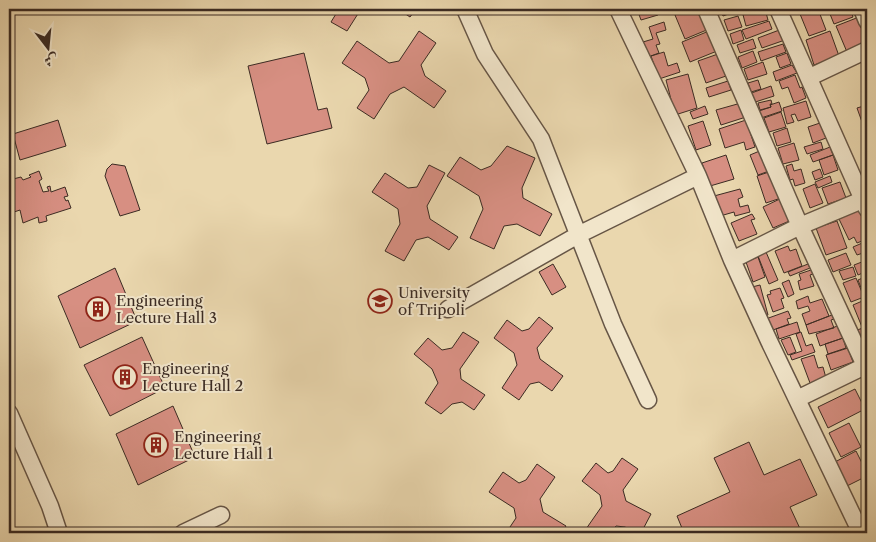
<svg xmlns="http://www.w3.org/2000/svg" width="876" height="542" font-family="'Libre Caslon Text',Amiri,serif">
<rect width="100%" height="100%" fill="#ead7ae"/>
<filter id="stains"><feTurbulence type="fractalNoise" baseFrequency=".004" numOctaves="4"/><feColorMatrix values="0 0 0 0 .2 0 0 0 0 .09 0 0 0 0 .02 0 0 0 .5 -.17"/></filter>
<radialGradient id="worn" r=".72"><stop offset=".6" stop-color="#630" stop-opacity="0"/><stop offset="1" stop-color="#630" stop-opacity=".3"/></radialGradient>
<!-- building -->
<path fill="#d78f82" stroke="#3b2b23" d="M 339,9 L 361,9 L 347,31 L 331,22 Z
M 398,9 L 416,9 L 410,17 Z
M 637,9 L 656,9 L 658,15 L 641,20 Z
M 689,9 L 700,9 L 709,29 L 685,39 L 675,15 Z
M 720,9 L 742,9 L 723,16 Z
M 750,9 L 765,9 L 768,20 L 746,26 L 742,11 Z
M 814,9 L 818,9 L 826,30 L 809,36 L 800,14 Z
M 828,9 L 850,9 L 853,17 L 834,24 Z
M 738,16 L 742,27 L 728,31 L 724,20 Z
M 859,17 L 867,36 L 867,43 L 847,52 L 836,26 Z
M 769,21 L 772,29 L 746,39 L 742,30 Z
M 664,22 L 666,30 L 656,33 L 660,44 L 656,45 L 659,53 L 648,57 L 643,42 L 653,39 L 649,27 Z
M 782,29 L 785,40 L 762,48 L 758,38 Z
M 741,30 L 744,40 L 733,44 L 730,34 Z
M 419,31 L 436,43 L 421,65 L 425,76 L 446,91 L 434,108 L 404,87 L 390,94 L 374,119 L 357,108 L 369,90 L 365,78 L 342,63 L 357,41 L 389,63 L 399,61 Z
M 709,31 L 717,51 L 690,62 L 682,42 Z
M 830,31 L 839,56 L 814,65 L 806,40 Z
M 753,39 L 756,48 L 740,53 L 737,45 Z
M 783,44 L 786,52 L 761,61 L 758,52 Z
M 753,51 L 757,62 L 742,68 L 738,57 Z
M 664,52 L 668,66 L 677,63 L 680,72 L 659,79 L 651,56 Z
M 304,53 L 318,110 L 327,108 L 332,128 L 267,144 L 248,66 Z
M 787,53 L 791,64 L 780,68 L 776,57 Z
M 718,54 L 726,76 L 706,83 L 698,61 Z
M 763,62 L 767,74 L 748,80 L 744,69 Z
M 792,65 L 797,73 L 776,81 L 773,72 Z
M 688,74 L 697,108 L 675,115 L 666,80 Z
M 795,75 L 800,88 L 802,87 L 806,98 L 794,103 L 788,87 L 782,89 L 779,81 Z
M 758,80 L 761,89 L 751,92 L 748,83 Z
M 728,81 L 731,90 L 709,97 L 706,88 Z
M 771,86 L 774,96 L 749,104 L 746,95 Z
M 771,100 L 772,104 L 770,104 L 771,107 L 760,110 L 758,103 Z
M 806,101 L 811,117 L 798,121 L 795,114 L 791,115 L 794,122 L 787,124 L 783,108 Z
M 779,102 L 782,111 L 761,118 L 759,111 L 771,107 L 770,105 Z
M 741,103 L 746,117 L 721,125 L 716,110 Z
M 867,105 L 867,136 L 857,108 Z
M 705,106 L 708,114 L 693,119 L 690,112 Z
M 781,112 L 786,127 L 769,132 L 764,118 Z
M 58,120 L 66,146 L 20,160 L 13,134 Z
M 746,120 L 755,147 L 746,150 L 744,142 L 725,148 L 719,129 Z
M 703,121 L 711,145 L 696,150 L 688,126 Z
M 820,123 L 826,138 L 813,143 L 808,127 Z
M 787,128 L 791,142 L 777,146 L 773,133 Z
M 821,142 L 823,149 L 807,154 L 804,147 Z
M 794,143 L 799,160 L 783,164 L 778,148 Z
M 507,146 L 535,158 L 522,188 L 523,198 L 552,214 L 540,236 L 517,224 L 504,226 L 494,249 L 470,238 L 483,209 L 479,196 L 447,176 L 460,157 L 481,170 L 491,166 Z
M 830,147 L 833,155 L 813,162 L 810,155 Z
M 762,150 L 769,171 L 758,175 L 750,155 Z
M 726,155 L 734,179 L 710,186 L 702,163 Z
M 833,155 L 838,170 L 824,175 L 819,160 Z
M 112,164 L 125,166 L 140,210 L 120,216 L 105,176 L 107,169 Z
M 792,164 L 794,171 L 801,169 L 805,183 L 795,186 L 793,179 L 790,180 L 786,166 Z
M 429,165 L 445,173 L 427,206 L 430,219 L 458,237 L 449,250 L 428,237 L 416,240 L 404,261 L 385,251 L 400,224 L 398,209 L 372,192 L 385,173 L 408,188 L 417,187 Z
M 820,169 L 823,177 L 815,180 L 812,172 Z
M 39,171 L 42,179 L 39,181 L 43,192 L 49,191 L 47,187 L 50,186 L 51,192 L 65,187 L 68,196 L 64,197 L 66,201 L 68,200 L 71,208 L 46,216 L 47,221 L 39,223 L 38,217 L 23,223 L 20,210 L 14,212 L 9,195 L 9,180 L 21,177 L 23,180 L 31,177 L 29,175 Z
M 772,171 L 781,198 L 766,203 L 757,176 Z
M 830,176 L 832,182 L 818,188 L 815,182 Z
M 840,182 L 846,198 L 828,204 L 822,188 Z
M 815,184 L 823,203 L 810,208 L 803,189 Z
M 740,189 L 743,197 L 738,199 L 740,207 L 748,205 L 750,212 L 735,216 L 734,212 L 720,216 L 714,196 Z
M 784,197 L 794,219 L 773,228 L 763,207 Z
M 861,209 L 867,222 L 867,239 L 857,243 L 854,237 L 849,240 L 839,219 Z
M 752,214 L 755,219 L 751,220 L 757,234 L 739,241 L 731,223 Z
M 837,221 L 847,248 L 826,255 L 816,228 Z
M 867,241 L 867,258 L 866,259 L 863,253 L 857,255 L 853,247 Z
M 788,246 L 790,251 L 796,249 L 802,266 L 784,273 L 775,251 Z
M 766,252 L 778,280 L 769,284 L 758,256 Z
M 846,253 L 851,265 L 833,272 L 828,260 Z
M 758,257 L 765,277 L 753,282 L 746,262 Z
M 867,260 L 867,271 L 858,275 L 854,265 Z
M 553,264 L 566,287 L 552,295 L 539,272 Z
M 808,264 L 810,268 L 790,276 L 788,272 Z
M 853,267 L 856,276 L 843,280 L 839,271 Z
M 115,268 L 137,321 L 80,348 L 58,296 Z
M 814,269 L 816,273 L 810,275 L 814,286 L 800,290 L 798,281 L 801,280 L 799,274 Z
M 867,276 L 867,297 L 865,298 L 858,280 Z
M 856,278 L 864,297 L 851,302 L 843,283 Z
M 789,280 L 794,294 L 788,297 L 782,283 Z
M 760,285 L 768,315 L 760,317 L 752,287 Z
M 780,288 L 784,298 L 781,299 L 784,308 L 773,312 L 767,295 L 771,294 L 770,291 Z
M 808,296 L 810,303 L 822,299 L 829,316 L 806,325 L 802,314 L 810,311 L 808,306 L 798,309 L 796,301 Z
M 867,299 L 867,325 L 862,327 L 853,305 Z
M 788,311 L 791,318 L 787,319 L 789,324 L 773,330 L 772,327 L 767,329 L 763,320 Z
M 832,315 L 834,319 L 831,320 L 834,328 L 809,334 L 806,325 Z
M 539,317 L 553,328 L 537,348 L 540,359 L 563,376 L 552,391 L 539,382 L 530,384 L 519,400 L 502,388 L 517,365 L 514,353 L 494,338 L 507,320 L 522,331 L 529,329 Z
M 797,322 L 800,332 L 779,339 L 776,329 Z
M 840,325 L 844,335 L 842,336 L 843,338 L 820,346 L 816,334 Z
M 866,327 L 867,336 L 860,339 L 857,330 Z
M 463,332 L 479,342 L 460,369 L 461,379 L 485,395 L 474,410 L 462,402 L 452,404 L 441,414 L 425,403 L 438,383 L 432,369 L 414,354 L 428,338 L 442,350 L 452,348 Z
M 801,332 L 806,346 L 812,344 L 815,352 L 792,360 L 790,355 L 802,351 L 796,334 Z
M 142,337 L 165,388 L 110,416 L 84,365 Z
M 790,337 L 796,352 L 788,355 L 781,340 Z
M 843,338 L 846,348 L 828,354 L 825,344 Z
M 848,348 L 853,362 L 831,370 L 826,355 Z
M 814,355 L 818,368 L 823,367 L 826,378 L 810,383 L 801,359 Z
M 855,389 L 865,409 L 828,428 L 818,407 Z
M 173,406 L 195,457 L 138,485 L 116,434 Z
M 849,423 L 861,447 L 841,457 L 829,433 Z
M 749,442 L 764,475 L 800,459 L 817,495 L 790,507 L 802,533 L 684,533 L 677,516 L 730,492 L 714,458 Z
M 856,451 L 867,473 L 867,476 L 845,487 L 833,463 Z
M 622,458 L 638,469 L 623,490 L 626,501 L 651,514 L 641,533 L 637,533 L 625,527 L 616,526 L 611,533 L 591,533 L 586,529 L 602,506 L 600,495 L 582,481 L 596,463 L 608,473 L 613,471 Z
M 537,464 L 555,477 L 540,499 L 543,512 L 566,526 L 562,533 L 506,533 L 516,518 L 514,508 L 489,492 L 503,472 L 519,483 L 526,480 Z"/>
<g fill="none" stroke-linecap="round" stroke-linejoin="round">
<!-- minor casing -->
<g stroke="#675646" stroke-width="19">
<path id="minor" d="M 465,9 L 485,54 L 541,139 L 613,324 L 648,400
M 618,9 L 698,176 L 732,260 L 769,341 L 861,533
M 706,9 L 800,226 L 867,370
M 778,9 L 867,209
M 862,9 L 867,21
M 810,77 L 867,50
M 732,260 L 800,226 L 867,198
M 448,309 L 578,235 L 698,176
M 797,399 L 867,365
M 9,413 L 50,506 L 59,533
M 183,533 L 221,515"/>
</g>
<!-- minor -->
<use href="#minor" stroke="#f1e5ca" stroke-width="16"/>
</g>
<!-- icons -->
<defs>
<g id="university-ring" transform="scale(1.25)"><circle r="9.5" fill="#f1e5ca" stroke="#8f2418" stroke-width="1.5"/><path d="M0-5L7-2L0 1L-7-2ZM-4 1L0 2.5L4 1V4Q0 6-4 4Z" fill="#8f2418"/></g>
<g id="building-ring" transform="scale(1.25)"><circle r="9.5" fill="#f1e5ca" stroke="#8f2418" stroke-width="1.5"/><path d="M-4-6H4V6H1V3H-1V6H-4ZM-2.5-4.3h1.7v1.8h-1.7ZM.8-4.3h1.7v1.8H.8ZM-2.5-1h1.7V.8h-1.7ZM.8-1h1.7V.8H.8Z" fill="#8f2418"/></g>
</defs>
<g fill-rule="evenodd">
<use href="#university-ring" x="380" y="301"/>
<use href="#building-ring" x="98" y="309"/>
<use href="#building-ring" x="125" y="377"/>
<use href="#building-ring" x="156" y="445"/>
</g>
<g text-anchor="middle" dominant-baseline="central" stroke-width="4" stroke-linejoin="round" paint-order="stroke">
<!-- poi labels -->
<g font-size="15" fill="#3b2b23" stroke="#f1e5ca" text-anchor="start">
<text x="398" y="292">University<tspan x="398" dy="17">of Tripoli</tspan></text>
<text x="116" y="300">Engineering<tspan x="116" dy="17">Lecture Hall 3</tspan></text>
<text x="142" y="368">Engineering<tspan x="142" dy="17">Lecture Hall 2</tspan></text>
<text x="174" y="436">Engineering<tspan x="174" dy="17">Lecture Hall 1</tspan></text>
</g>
</g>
<!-- margin -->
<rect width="876" height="542" fill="none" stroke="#ead7ae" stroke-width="30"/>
<rect x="10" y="10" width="856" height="522" fill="none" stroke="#3b2b23" stroke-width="2.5"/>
<rect x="15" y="15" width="846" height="512" fill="none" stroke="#3b2b23"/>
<!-- north arrow -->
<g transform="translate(48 48) rotate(164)" stroke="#f1e5ca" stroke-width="4" paint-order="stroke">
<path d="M0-4L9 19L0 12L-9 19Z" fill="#3b2b23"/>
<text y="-8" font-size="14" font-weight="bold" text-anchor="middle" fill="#3b2b23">ش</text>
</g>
<rect width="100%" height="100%" filter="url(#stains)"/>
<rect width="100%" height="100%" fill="url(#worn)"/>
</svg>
